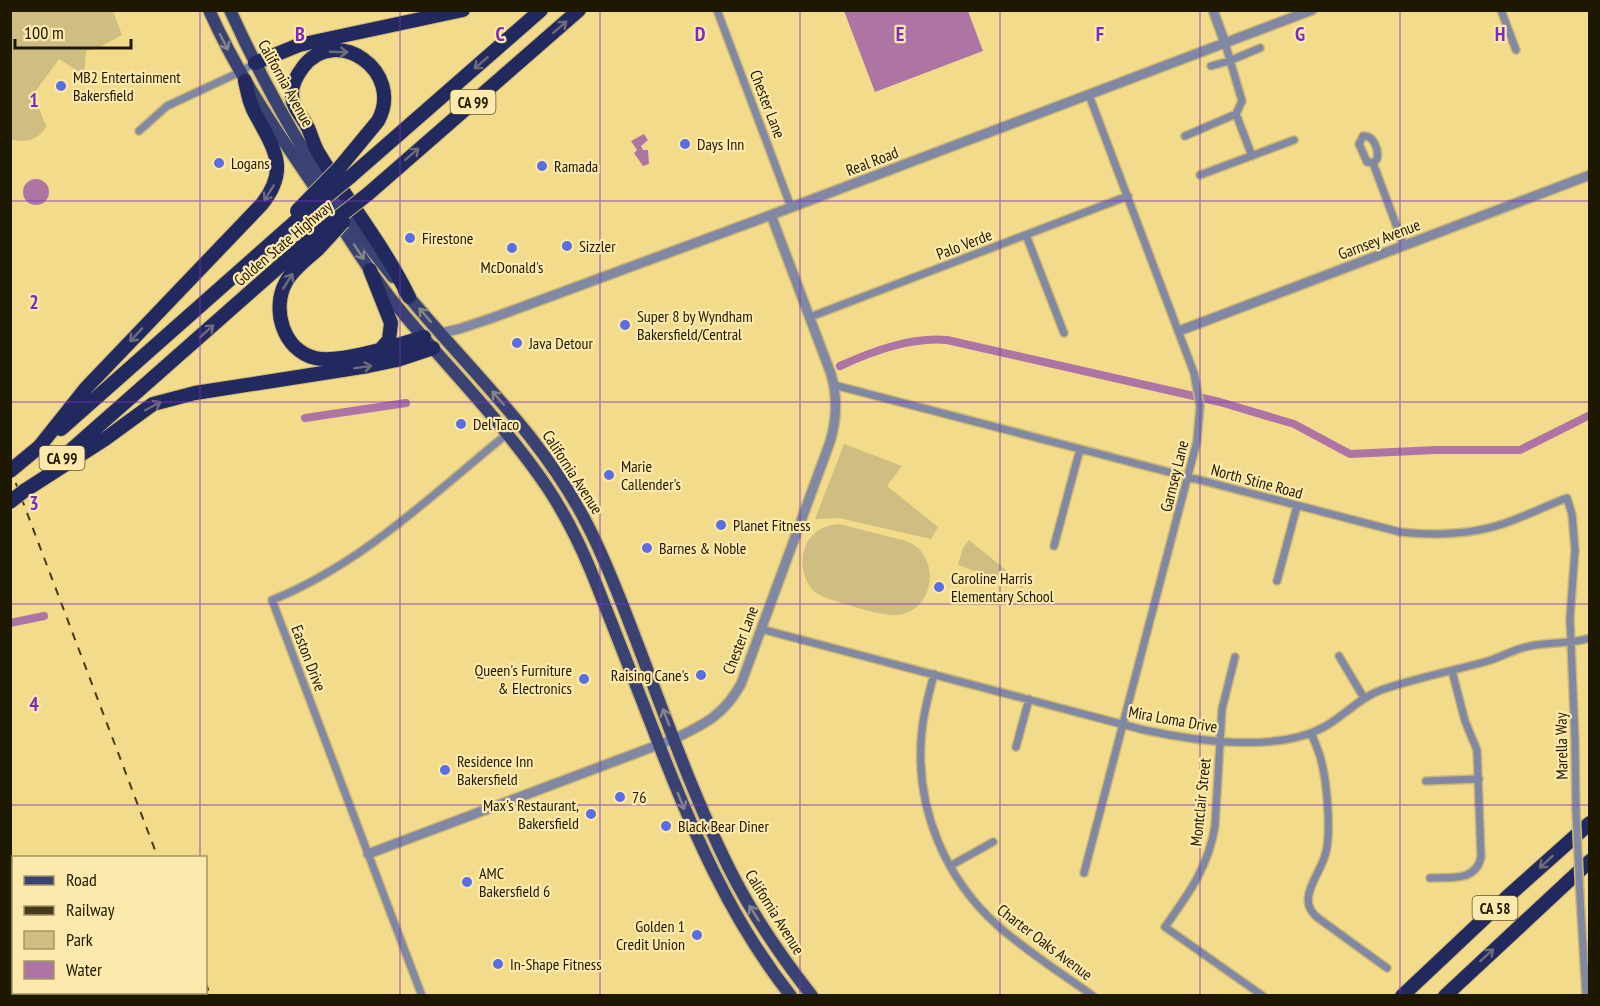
<svg xmlns="http://www.w3.org/2000/svg" width="1600" height="1006" font-family="'PT Sans Narrow',sans-serif">
<rect width="100%" height="100%" fill="#f3db8c"/>
<!-- green -->
<path fill="#cfbd82" d="M 11,10 L 113,11 L 122,35 L 100,47 L 86,51 L 84,75 L 59,59 L 32,96 C 40,104 41,118 47,126 C 39,139 26,144 11,139 Z
M 844,444 L 902,466 L 887,486 L 938,527 L 931,539 L 839,518 L 815,519 Z
M 839,524 L 906,541 C 943,554 935,615 894,615 C 881,616 823,599 815,592 C 799,578 798,548 814,534 C 821,527 830,525 839,524 Z
M 969,540 L 1024,585 L 1022,588 L 958,565 L 963,548 Z"/>
<!-- water -->
<path fill="#ae75a4" d="M 844,11 L 968,11 L 983,51 L 875,92 Z
M 644,134 L 648,140 L 641,146 L 643,150 L 648,150 L 649,164 L 643,166 L 634,153 L 637,150 L 631,141 Z
M23 192a13 13 0 1 1 26 0a13 13 0 1 1-26 0Z"/>
<g fill="none" stroke-linecap="round" stroke-linejoin="round">
<!-- canal -->
<path stroke="#ae75a4" stroke-width="8" d="M 840,366 C 873,351 910,337 947,340 L 1220,402 L 1294,424 L 1350,454 L 1436,450 L 1520,450 L 1590,415
M 305,418 L 406,403
M 10,623 L 44,616
M 10,914 L 14,921
M 43,992 L 44,996"/>
<!-- minor casing -->
<g stroke="#cdb873" stroke-width="10">
<path id="minor" d="M 717,10 L 791,207
M 1501,10 L 1516,50
M 1211,66 L 1229,61 L 1260,48
M 1236,114 L 1252,156
M 139,131 L 167,106 L 240,72 L 255,63
M 1185,136 L 1236,114 L 1242,101 L 1225,43
M 1373,163 L 1377,159 C 1379,150 1374,135 1363,136 L 1359,144 L 1367,162 L 1373,163 L 1404,246
M 1200,175 L 1294,140
M 1026,235 L 1064,333
M 810,317 L 1128,196
M 834,385 L 1400,532 C 1438,536 1475,535 1511,521 C 1530,514 1548,505 1567,498 L 1572,514 L 1575,550 L 1570,618 L 1575,740 L 1576,811
M 1054,546 L 1080,449
M 1277,581 L 1297,506
M 761,629 L 1144,730 C 1195,741 1277,753 1324,727 C 1344,716 1359,698 1381,690 C 1416,678 1452,671 1488,661 C 1501,657 1513,650 1526,647 C 1547,641 1569,645 1590,638
M 1339,656 L 1364,698
M 1235,657 L 1222,709 L 1215,826 C 1208,868 1189,893 1165,927 L 1263,996
M 934,674 C 928,697 922,719 921,742 C 917,811 946,879 997,925 C 1026,951 1061,973 1093,996
M 1311,733 C 1315,743 1320,753 1322,764 C 1327,784 1331,833 1326,852 C 1321,875 1294,899 1318,918 L 1387,968
M 1016,747 L 1029,699
M 1426,781 L 1479,779
M 950,866 L 993,842
M 1084,873 L 1197,441 L 1200,406 L 1194,373 L 1089,95
M 1430,878 C 1450,877 1476,882 1481,857 L 1477,750 L 1465,721 L 1452,671
M 1580,897 L 1586,996
M 422,996 L 272,600 C 362,564 433,494 507,434"/>
</g>
<!-- tertiary casing -->
<g stroke="#cdb873" stroke-width="12">
<path id="tertiary" d="M 1213,10 L 1225,43
M 1179,331 L 1590,175
M 441,333 L 459,329 L 492,318 L 771,215 L 1312,10
M 368,854 L 674,739 C 705,724 724,715 741,684 L 830,442 C 837,419 838,398 831,374 L 771,215"/>
</g>
<!-- secondary casing -->
<g stroke="#cdb873" stroke-width="14">
<path id="secondary" d="M 10,987 L 14,996"/>
</g>
<!-- primary casing -->
<g stroke="#cdb873" stroke-width="15">
<path id="primary" d="M 209,10 C 240,80 284,142 327,205 C 350,238 370,274 396,305 C 446,366 503,422 547,487 C 565,514 579,542 591,571 C 614,628 636,685 658,742 C 693,832 730,919 791,996
M 230,10 C 273,105 328,197 393,277
M 404,291 C 467,368 543,436 588,526 C 605,559 618,593 631,627 C 662,707 690,789 728,866 C 751,913 780,955 812,996"/>
</g>
<!-- motorway casing -->
<g stroke="#cdb873" stroke-width="16">
<path id="motorway" d="M 255,63 L 299,45 L 463,10
M 340,167 L 378,121 C 405,71 336,24 303,67 C 297,75 291,85 292,96 C 293,109 303,117 308,128 C 312,137 314,146 319,154 C 348,202 384,246 409,297
M 350,177 L 541,10
M 368,194 L 579,10
M 318,249 C 307,259 293,269 286,282 C 271,309 283,350 315,358 C 339,364 399,345 424,337
M 370,270 L 391,323 L 389,340 L 381,349
M 61,429 L 296,221
M 39,447 L 86,388 L 262,204 C 289,170 275,150 257,117 C 250,106 248,94 245,81
M 62,458 L 308,241
M 24,491 L 105,439 L 153,404 L 195,393 L 368,366 L 397,360 L 433,348
M 1402,996 L 1506,898 L 1590,823
M 1445,996 L 1590,861"/>
</g>
<!-- minor -->
<use href="#minor" stroke="#8188a4" stroke-width="7"/>
<!-- tertiary -->
<use href="#tertiary" stroke="#8188a4" stroke-width="9"/>
<!-- secondary -->
<use href="#secondary" stroke="#565f87" stroke-width="10"/>
<!-- primary -->
<use href="#primary" stroke="#394272" stroke-width="12"/>
<!-- motorway -->
<use href="#motorway" stroke="#21295f" stroke-width="14"/>
<!-- rail -->
<path stroke="#453b1a" stroke-width="2" stroke-dasharray="8 8" stroke-linecap="butt" d="M 10,468 L 158,858
M 206,983 L 210,996"/>
<!-- minor-bridge casing -->
<g stroke="#cdb873" stroke-width="10" stroke-linecap="butt">
<path id="minor-bridge" d="M 1576,811 L 1580,897"/>
</g>
<!-- motorway-bridge casing -->
<g stroke="#cdb873" stroke-width="16" stroke-linecap="butt">
<path id="motorway-bridge" d="M 297,211 L 340,167
M 296,221 L 350,177
M 308,241 L 368,194
M 318,249 L 343,222
M 10,471 L 39,447
M 10,502 L 24,491"/>
</g>
<!-- minor-bridge -->
<use href="#minor-bridge" stroke="#8188a4" stroke-width="7"/>
<!-- motorway-bridge -->
<use href="#motorway-bridge" stroke="#21295f" stroke-width="14"/>
</g>
<!-- one-way arrows -->
<defs><path id="oneway-shaft" d="M-6 0H5M1.5-3L5.5 0L1.5 3" fill="none" stroke-width="1.6" stroke-linecap="round" stroke-linejoin="round" transform="scale(1.5)"/></defs>
<g stroke="#6e6c7a">
<use href="#oneway-shaft" transform="translate(560 27) rotate(-41)"/>
<use href="#oneway-shaft" transform="translate(339 52) rotate(2)"/>
<use href="#oneway-shaft" transform="translate(481 63) rotate(139)"/>
<use href="#oneway-shaft" transform="translate(412 154) rotate(-41)"/>
<use href="#oneway-shaft" transform="translate(269 193) rotate(122)"/>
<use href="#oneway-shaft" transform="translate(288 281) rotate(-58)"/>
<use href="#oneway-shaft" transform="translate(207 331) rotate(-42)"/>
<use href="#oneway-shaft" transform="translate(136 335) rotate(133)"/>
<use href="#oneway-shaft" transform="translate(363 367) rotate(-9)"/>
<use href="#oneway-shaft" transform="translate(153 406) rotate(-28)"/>
<use href="#oneway-shaft" transform="translate(1546 862) rotate(138)"/>
<use href="#oneway-shaft" transform="translate(1487 955) rotate(-43)"/>
</g>
<g stroke="#878589">
<use href="#oneway-shaft" transform="translate(224 42) rotate(63)"/>
<use href="#oneway-shaft" transform="translate(359 252) rotate(57)"/>
<use href="#oneway-shaft" transform="translate(425 315) rotate(-131)"/>
<use href="#oneway-shaft" transform="translate(498 398) rotate(-131)"/>
<use href="#oneway-shaft" transform="translate(666 717) rotate(-111)"/>
<use href="#oneway-shaft" transform="translate(681 801) rotate(68)"/>
<use href="#oneway-shaft" transform="translate(754 913) rotate(-122)"/>
</g>
<!-- grid -->
<path fill="none" stroke="#7b2cbf" stroke-width="1.5" stroke-opacity="0.55" d="M 200,10 L 200,858M 400,10 L 400,996M 600,10 L 600,996M 800,10 L 800,996M 1000,10 L 1000,996M 1200,10 L 1200,996M 1400,10 L 1400,996M 10,201 L 1590,201M 10,402 L 1590,402M 10,604 L 1590,604M 10,805 L 1590,805M 200,992 L 200,996"/>
<!-- markers -->
<g fill="#5b6de4" stroke="#fce9ab" stroke-width="2">
<circle cx="61" cy="86" r="6"/>
<circle cx="685" cy="144" r="6"/>
<circle cx="219" cy="163" r="6"/>
<circle cx="542" cy="166" r="6"/>
<circle cx="410" cy="238" r="6"/>
<circle cx="567" cy="246" r="6"/>
<circle cx="512" cy="248" r="6"/>
<circle cx="625" cy="325" r="6"/>
<circle cx="517" cy="343" r="6"/>
<circle cx="461" cy="424" r="6"/>
<circle cx="609" cy="475" r="6"/>
<circle cx="721" cy="525" r="6"/>
<circle cx="647" cy="548" r="6"/>
<circle cx="939" cy="587" r="6"/>
<circle cx="701" cy="675" r="6"/>
<circle cx="584" cy="679" r="6"/>
<circle cx="445" cy="770" r="6"/>
<circle cx="620" cy="797" r="6"/>
<circle cx="591" cy="814" r="6"/>
<circle cx="666" cy="826" r="6"/>
<circle cx="467" cy="882" r="6"/>
<circle cx="697" cy="935" r="6"/>
<circle cx="498" cy="964" r="6"/>
</g>
<g text-anchor="middle" dominant-baseline="central" stroke-width="4.5" stroke-linejoin="round" paint-order="stroke">
<!-- shield labels -->
<g fill="#fce9ab" stroke="#615734" stroke-width="1.5">
<rect x="450.5" y="90" width="45" height="24" rx="4.5"/>
<rect x="39.5" y="446" width="45" height="24" rx="4.5"/>
<rect x="1472.5" y="896" width="45" height="24" rx="4.5"/>
</g>
<g font-size="15" font-weight="bold" fill="#1f1801">
<text x="473" y="102">CA 99</text>
<text x="62" y="458">CA 99</text>
<text x="1495" y="908">CA 58</text>
</g>
<!-- poi labels -->
<g font-size="16" fill="#1f1801" stroke="#fce9ab" text-anchor="start">
<text x="73" y="77">MB2 Entertainment<tspan x="73" dy="18">Bakersfield</tspan></text>
<text x="697" y="144">Days Inn</text>
<text x="231" y="163">Logans</text>
<text x="554" y="166">Ramada</text>
<text x="422" y="238">Firestone</text>
<text x="579" y="246">Sizzler</text>
<text x="512" y="267" text-anchor="middle">McDonald's</text>
<text x="637" y="316">Super 8 by Wyndham<tspan x="637" dy="18">Bakersfield/Central</tspan></text>
<text x="529" y="343">Java Detour</text>
<text x="473" y="424">Del Taco</text>
<text x="621" y="466">Marie<tspan x="621" dy="18">Callender's</tspan></text>
<text x="733" y="525">Planet Fitness</text>
<text x="659" y="548">Barnes &amp; Noble</text>
<text x="951" y="578">Caroline Harris<tspan x="951" dy="18">Elementary School</tspan></text>
<text x="572" y="670" text-anchor="end">Queen's Furniture<tspan x="572" dy="18">&amp; Electronics</tspan></text>
<text x="689" y="675" text-anchor="end">Raising Cane's</text>
<text x="457" y="761">Residence Inn<tspan x="457" dy="18">Bakersfield</tspan></text>
<text x="632" y="797">76</text>
<text x="579" y="805" text-anchor="end">Max's Restaurant,<tspan x="579" dy="18">Bakersfield</tspan></text>
<text x="678" y="826">Black Bear Diner</text>
<text x="479" y="873">AMC<tspan x="479" dy="18">Bakersfield 6</tspan></text>
<text x="685" y="926" text-anchor="end">Golden 1<tspan x="685" dy="18">Credit Union</tspan></text>
<text x="510" y="964">In-Shape Fitness</text>
</g>
<!-- street labels -->
<g font-size="16" fill="#1f1801" stroke="#fce9ab">
<text transform="translate(286 83) rotate(61)">California Avenue</text>
<text transform="translate(768 104) rotate(69)">Chester Lane</text>
<text transform="translate(872 161) rotate(-21)">Real Road</text>
<text transform="translate(1379 239) rotate(-21)">Garnsey Avenue</text>
<text transform="translate(283 243) rotate(-40)">Golden State Highway</text>
<text transform="translate(964 244) rotate(-21)">Palo Verde</text>
<text transform="translate(573 472) rotate(57)">California Avenue</text>
<text transform="translate(1174 476) rotate(-76)">Garnsey Lane</text>
<text transform="translate(1257 481) rotate(15)">North Stine Road</text>
<text transform="translate(740 640) rotate(-69)">Chester Lane</text>
<text transform="translate(309 658) rotate(69)">Easton Drive</text>
<text transform="translate(1173 719) rotate(10)">Mira Loma Drive</text>
<text transform="translate(1561 746) rotate(-91)">Marella Way</text>
<text transform="translate(1200 802) rotate(-84)">Montclair Street</text>
<text transform="translate(775 912) rotate(58)">California Avenue</text>
<text transform="translate(1045 942) rotate(37)">Charter Oaks Avenue</text>
</g>
</g>
<g font-size="20" text-anchor="middle" font-weight="bold" fill="#7b2cbf" stroke="#fce9ab" stroke-width="4.5" stroke-linejoin="round" paint-order="stroke">
<text x="300" y="41">B</text>
<text x="500" y="41">C</text>
<text x="700" y="41">D</text>
<text x="900" y="41">E</text>
<text x="1100" y="41">F</text>
<text x="1300" y="41">G</text>
<text x="1500" y="41">H</text>
<text x="34" y="107">1</text>
<text x="34" y="309">2</text>
<text x="34" y="510">3</text>
<text x="34" y="711">4</text>
</g>
<!-- border -->
<rect width="1600" height="1006" fill="none" stroke="#1f1801" stroke-width="24"/>
<!-- legend -->
<rect x="12" y="856" width="195" height="138" fill="#fce9ab" stroke="#a49567" stroke-width="1.5"/>
<rect x="24" y="876" width="30" height="9" fill="#394272" stroke="#a49567" stroke-width="1.5"/>
<text x="66" y="886" font-size="18" fill="#1f1801">Road</text>
<rect x="24" y="906" width="30" height="9" fill="#453b1a" stroke="#a49567" stroke-width="1.5"/>
<text x="66" y="916" font-size="18" fill="#1f1801">Railway</text>
<rect x="24" y="931" width="30" height="18" fill="#cfbd82" stroke="#a49567" stroke-width="1.5"/>
<text x="66" y="946" font-size="18" fill="#1f1801">Park</text>
<rect x="24" y="961" width="30" height="18" fill="#ae75a4" stroke="#a49567" stroke-width="1.5"/>
<text x="66" y="976" font-size="18" fill="#1f1801">Water</text>
<!-- scale -->
<path d="M15 39v9h116v-9" fill="none" stroke="#1f1801" stroke-width="3"/>
<text x="24" y="39" font-size="18" fill="#1f1801" stroke="#fce9ab" stroke-width="4.5" paint-order="stroke">100 m</text>
</svg>
